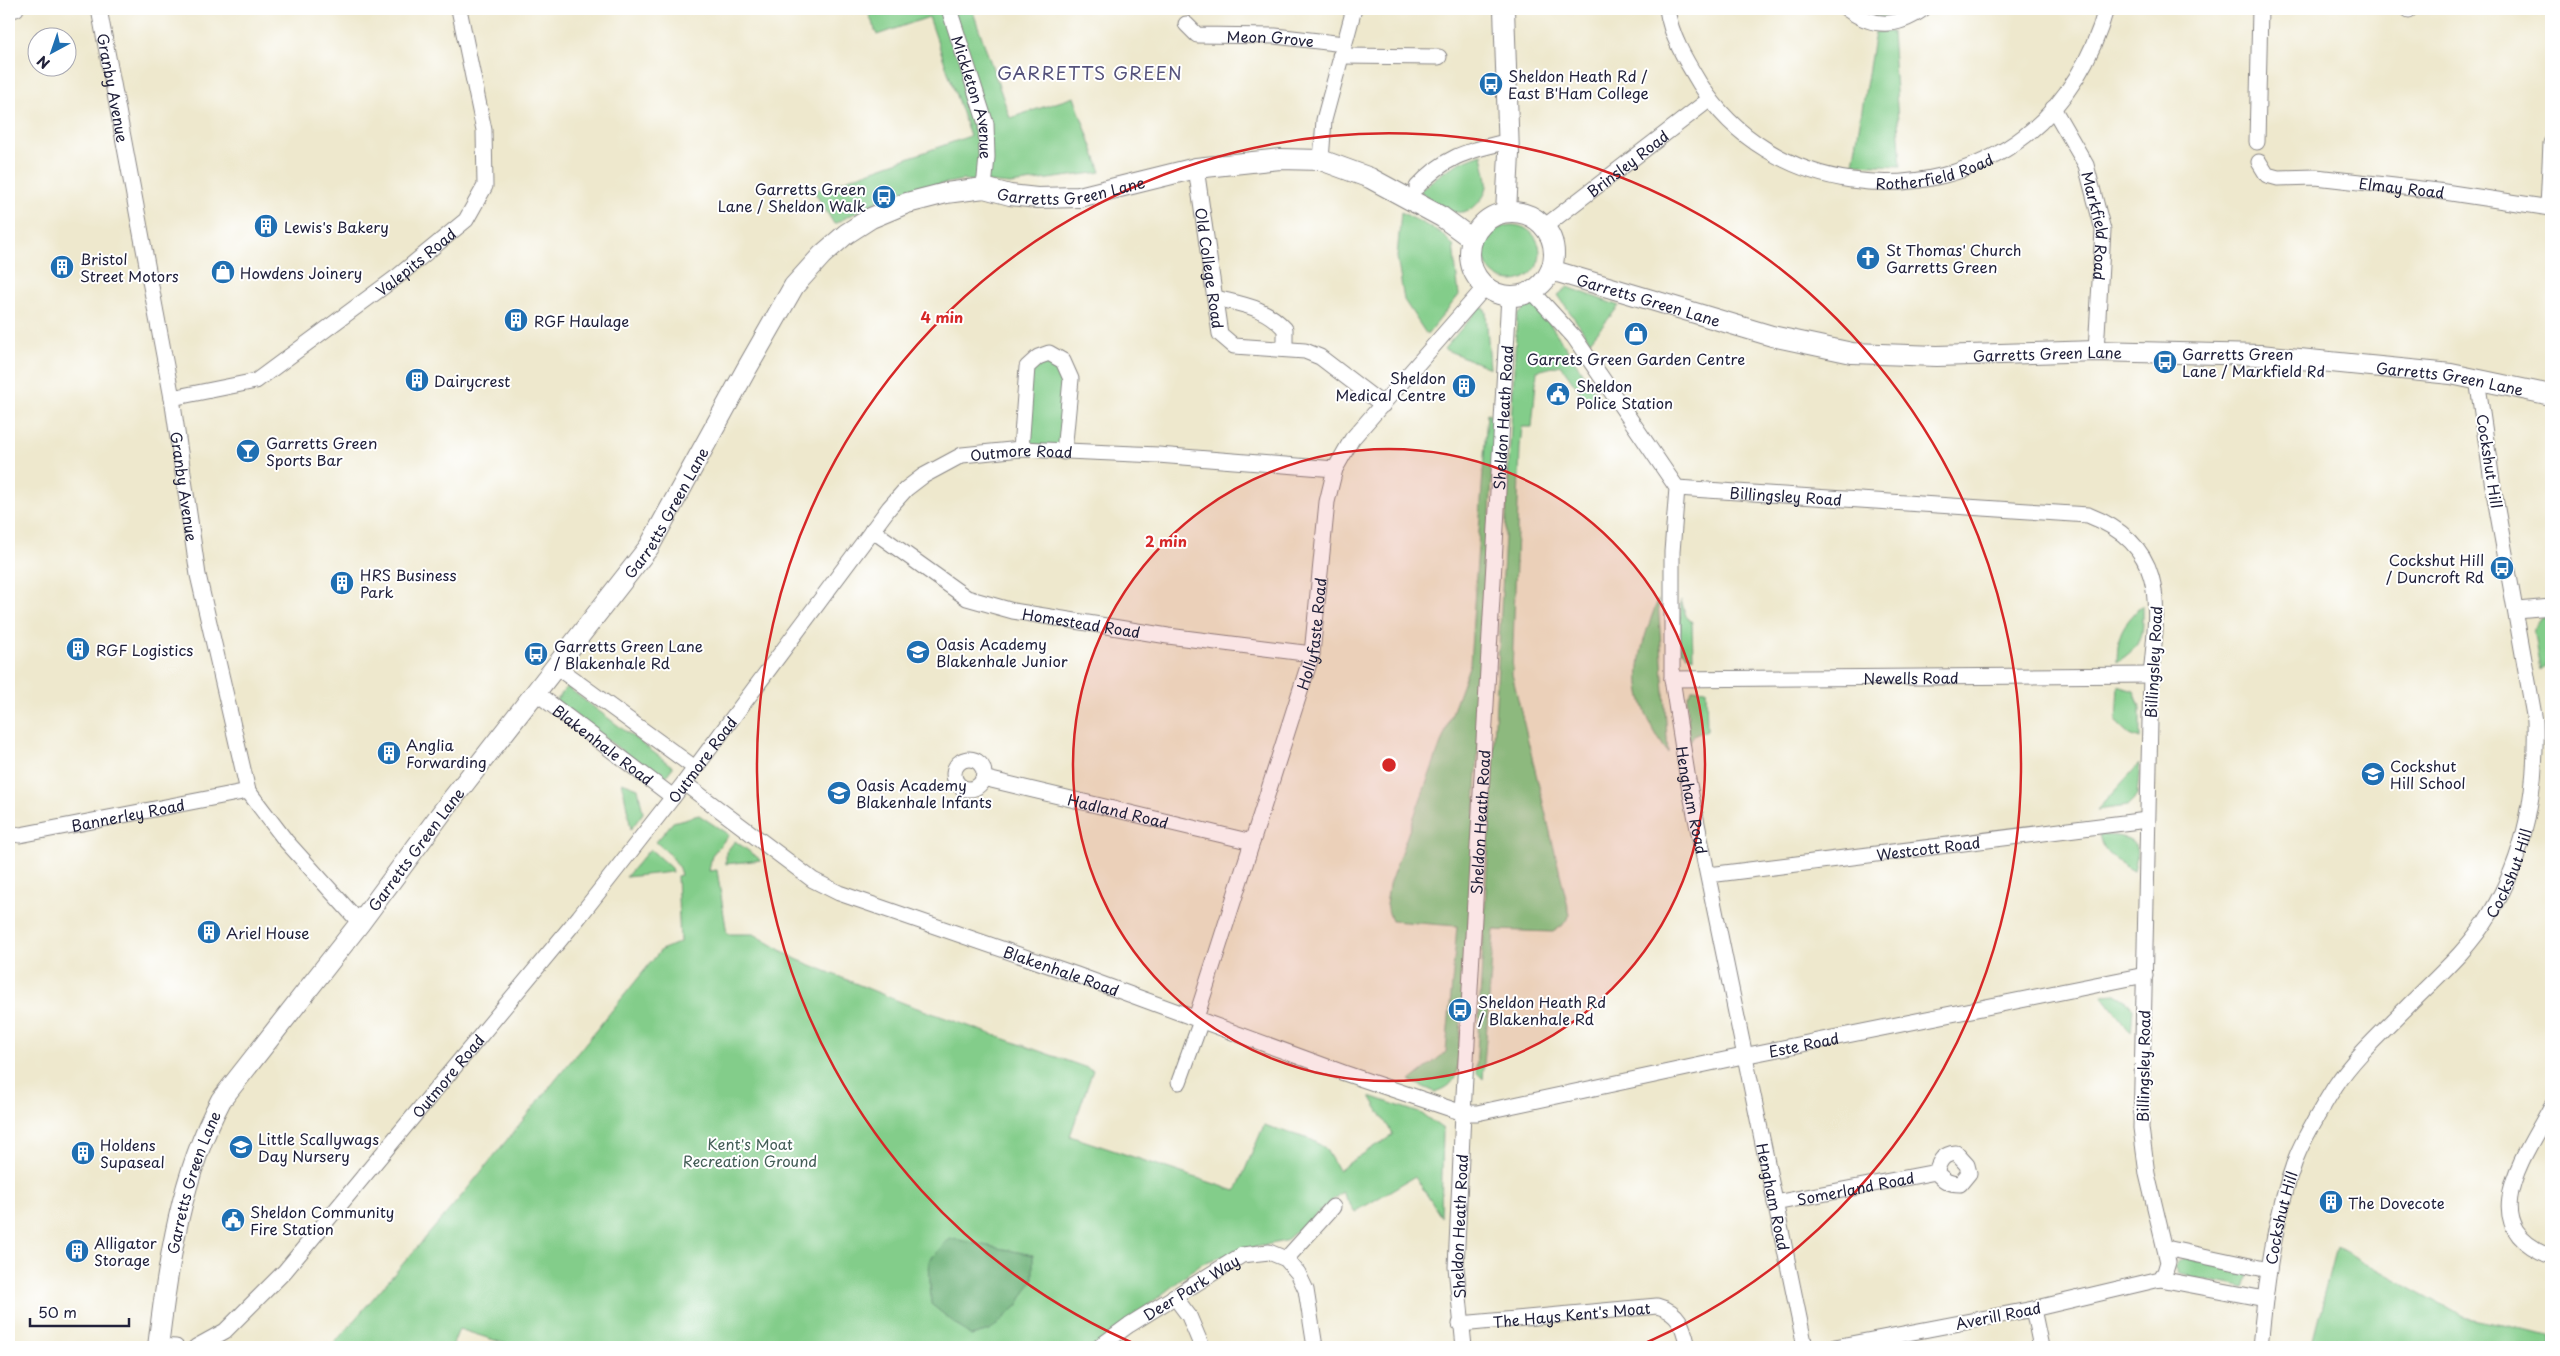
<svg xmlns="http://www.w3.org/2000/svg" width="2560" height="1356" font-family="'Playpen Sans',sans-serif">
<rect width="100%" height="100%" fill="#fff"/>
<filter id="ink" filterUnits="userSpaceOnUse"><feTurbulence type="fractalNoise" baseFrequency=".02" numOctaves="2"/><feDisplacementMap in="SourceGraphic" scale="10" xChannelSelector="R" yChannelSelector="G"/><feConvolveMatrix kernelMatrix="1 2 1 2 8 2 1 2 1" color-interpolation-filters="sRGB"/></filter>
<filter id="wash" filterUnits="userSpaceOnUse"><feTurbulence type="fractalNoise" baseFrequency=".0096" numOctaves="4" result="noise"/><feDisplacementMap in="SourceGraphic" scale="20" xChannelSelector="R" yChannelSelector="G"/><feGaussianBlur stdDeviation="1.12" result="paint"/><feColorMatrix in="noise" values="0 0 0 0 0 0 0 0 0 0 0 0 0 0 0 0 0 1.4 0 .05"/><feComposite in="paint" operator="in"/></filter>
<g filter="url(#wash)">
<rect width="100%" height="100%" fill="#eee8cd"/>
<!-- green -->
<path fill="#83cd8a" stroke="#527862" d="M 867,9 L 972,9 L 1010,118 L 1074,97 L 1101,172 L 1010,184 L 963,180 L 893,193 L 834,224 L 814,191 L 970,136 L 929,17 L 877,35 Z
M 1858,9 L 1915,9 C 1891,17 1882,22 1858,9 Z
M 1875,32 L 1892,32 L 1901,166 L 1853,164 Z
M 1482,154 C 1483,164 1488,177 1487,186 C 1486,194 1481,201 1475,206 C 1455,222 1436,204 1420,191 C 1440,173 1456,162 1482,154 Z
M 1401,212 L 1441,233 L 1453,245 L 1459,295 L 1427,335 L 1404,300 L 1397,257 Z
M1484 253a28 28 0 1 1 56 0a28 28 0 1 1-56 0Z
M 1568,287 L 1619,306 L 1590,341 L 1558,295 Z
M 1530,305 L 1535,305 L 1540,309 L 1600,399 L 1590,406 L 1561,365 L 1537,371 L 1532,427 L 1522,427 L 1520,447 L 1512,674 L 1570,915 L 1562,926 L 1553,932 L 1494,930 L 1483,1079 L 1476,1072 L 1517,315 Z
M 1479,308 L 1484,308 L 1486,312 L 1490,368 L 1444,349 Z
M 1049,353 L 1071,379 L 1064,452 L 1021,449 L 1027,367 Z
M 1487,413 L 1495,417 L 1470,908 L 1457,1072 C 1453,1085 1447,1088 1435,1092 L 1410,1081 L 1446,1052 L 1457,926 L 1392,921 L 1386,905 L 1389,885 L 1470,664 Z
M 1658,600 L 1668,753 C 1628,695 1633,663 1658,600 Z
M 1681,600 L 1686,616 L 1692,622 L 1693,658 L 1681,650 L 1679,642 Z
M 2142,605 C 2142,635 2144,645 2117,662 C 2118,631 2121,628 2142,605 Z
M 2551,618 L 2551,658 L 2540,670 L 2533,629 L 2540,619 Z
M 2118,686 L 2134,691 L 2140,707 L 2140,739 L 2130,735 L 2116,722 Z
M 567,687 L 673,767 L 662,781 L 556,701 Z
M 1693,689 L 1706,690 L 1707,730 L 1693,736 L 1689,743 L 1687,697 Z
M 2140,763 L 2137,796 L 2127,806 L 2097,810 Z
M 622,782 L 638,788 L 643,813 L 631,829 Z
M 699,815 L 729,835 L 712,855 L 709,871 L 717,870 L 727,934 L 754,934 L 796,959 L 906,1004 L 1093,1070 L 1070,1136 L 1236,1191 L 1264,1125 L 1312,1140 L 1325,1148 L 1338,1170 L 1393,1135 L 1370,1096 L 1422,1114 L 1443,1129 L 1441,1217 L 1415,1176 L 1355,1212 L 1342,1192 L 1285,1241 L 1247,1249 L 1202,1263 L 1095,1347 L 516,1347 L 459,1329 L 453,1344 L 457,1347 L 331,1347 L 459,1199 L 661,950 L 680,942 L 677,876 L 681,875 C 678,860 667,852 656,842 L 673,822 Z
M 2099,835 C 2129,836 2143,837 2134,871 C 2119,863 2103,853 2099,835 Z
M 735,841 L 761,860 L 726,864 L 726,852 Z
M 650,849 L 671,868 L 672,872 L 626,877 Z
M 2116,994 L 2126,1000 L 2133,1009 L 2131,1033 L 2102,995 Z
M 2337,1247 L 2464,1317 L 2551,1335 L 2551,1347 L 2311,1347 Z
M 2186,1258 L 2246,1273 L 2249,1275 L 2245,1288 L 2179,1274 L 2175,1268 L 2179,1262 Z"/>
<!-- forest -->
<path fill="#6ab076" stroke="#466958" d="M 949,1238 L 1033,1255 L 1033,1279 L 1017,1306 L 990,1331 L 971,1336 L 931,1304 L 929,1261 Z"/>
</g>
<g filter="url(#ink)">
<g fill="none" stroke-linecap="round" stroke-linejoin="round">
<!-- minor casing -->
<g stroke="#888584" stroke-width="17">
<g id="minor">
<path id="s1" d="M 99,9 L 172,398 L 198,575 L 248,791 L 286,841 L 360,923"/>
<path id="s2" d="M 949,9 L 986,124 L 987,157 L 984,188"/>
<path id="s3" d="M 1667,9 C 1671,37 1686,61 1700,84 C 1768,194 1927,213 2026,135 C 2066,103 2093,57 2106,9"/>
<path d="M 1847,9 C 1874,28 1896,28 1923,9"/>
<path d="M 9,10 L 16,9"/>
<path d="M 2409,10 L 2409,9"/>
<path id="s4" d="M 1186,24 L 1197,35 L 1275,36 L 1344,44"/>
<path d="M 1340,56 L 1439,57"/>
<path id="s5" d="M 2053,108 L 2086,165 L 2103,230 L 2096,351"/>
<path d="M 2257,142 L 2260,9"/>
<path d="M 1321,160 L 1324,120 L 1354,9"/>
<path id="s6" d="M 2259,162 L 2267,175 L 2278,178 L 2316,177 L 2438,191 L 2551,208"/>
<path id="s7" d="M 1196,168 L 1220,334 L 1234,346 L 1305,351 L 1320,357 L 1383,405"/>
<path d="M 1417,187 C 1446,155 1468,151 1509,141"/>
<path d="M 2548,207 L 2551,143"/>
<path id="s8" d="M 1544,227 L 1710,99"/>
<path id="s9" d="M 1532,291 L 1574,337 L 1677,488 L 1672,552 L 1672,679 L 1688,780 L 1805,1347"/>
<path d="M 1216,298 C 1244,305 1265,307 1285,329 L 1285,349"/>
<path id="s10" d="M 172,398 L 256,381 L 398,276 L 466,220 L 485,186 L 484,130 L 459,9"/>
<path d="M 1021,449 L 1027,367 L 1038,357 L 1049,353 L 1063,361 L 1071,379 L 1064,452"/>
<path id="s11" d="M 1677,488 L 2088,515 C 2168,546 2158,605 2151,675 L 2141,1128 L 2147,1174 L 2168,1262 L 2165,1272 L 2160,1279 L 2033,1309 L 1835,1347"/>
<path id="s12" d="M 872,530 L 967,598 L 1013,611 L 1168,636 L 1312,654"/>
<path d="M 2517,610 L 2551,607"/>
<path d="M 555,666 L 695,768"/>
<path id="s13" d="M 1672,679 L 2151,675"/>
<path id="s14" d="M 535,692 L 673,797"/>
<circle cx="969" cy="774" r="15"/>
<path id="s15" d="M 983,778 L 1252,842"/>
<path id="s16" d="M 684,783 L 813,880 L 839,893 L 1077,975 L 1344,1073 L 1463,1113 L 1477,1113 L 1743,1056 L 2145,975"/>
<path id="s17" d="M 9,833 L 20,835 L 248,791"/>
<path id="s18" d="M 1709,875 L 2147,820"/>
<path id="s19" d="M 1196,1018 L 1312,654 L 1327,502 L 1335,469 L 1352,439 L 1485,287"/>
<path d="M 1179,1082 L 1201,1021"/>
<path d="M 2551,1107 C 2526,1154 2471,1227 2551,1256"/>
<path id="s20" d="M 1775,1203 L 1936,1172 C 1944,1181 1949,1184 1960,1184 L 1969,1173 L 1967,1165 L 1956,1153 C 1943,1154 1940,1160 1936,1172"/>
<path d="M 2166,1248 L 2269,1270"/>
<path d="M 1286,1259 L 1333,1207"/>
<path d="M 2160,1279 L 2265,1299"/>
<path d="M 1174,1296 L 1189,1316 L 1202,1347"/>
<path d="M 2033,1309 L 2041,1347"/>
<path id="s21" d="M 1460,1324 L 1657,1306 C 1680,1312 1683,1326 1688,1347"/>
<path d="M 158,1346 L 176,1347"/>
<path id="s22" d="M 196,1347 L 225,1331 L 285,1271 L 579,917 L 684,783 L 889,508 L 906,489 L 923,476 L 962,455 L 1021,449 L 1158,455 L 1335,469"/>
<path id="s23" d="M 1099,1347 L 1129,1325 L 1242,1255 L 1269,1252 L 1286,1259 L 1298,1273 L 1306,1290 L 1315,1347"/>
<path id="s24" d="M 1464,1347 L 1456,1267 L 1463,1113 L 1509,296"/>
<path id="s25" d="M 2260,1347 C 2266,1284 2274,1218 2296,1158 C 2305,1135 2323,1106 2336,1085 C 2356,1055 2385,1030 2410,1004 C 2438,976 2470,948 2490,914 C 2526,855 2537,790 2535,721 L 2492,481 L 2477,379"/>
</g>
</g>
<!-- tertiary casing -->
<g stroke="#888584" stroke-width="22">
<g id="tertiary">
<path d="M 1504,9 L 1509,154 L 1506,212"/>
<circle cx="1512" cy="254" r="42"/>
<path id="s26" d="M 1551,270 L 1772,336 L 1852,353 L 1937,356 L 2096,351 L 2260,355 L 2451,374 L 2551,395"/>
<path id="s27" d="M 158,1347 C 168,1263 181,1175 221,1100 L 360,923 L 446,807 L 649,547 L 746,370 L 794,286 L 822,255 L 846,234 L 871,218 L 907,203 L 946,193 L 984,188 L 1010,195 L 1037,198 L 1079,197 L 1196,168 L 1280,159 L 1321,160 L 1370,178 L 1442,217 L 1472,239"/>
</g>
</g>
<!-- minor -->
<use href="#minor" stroke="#fff" stroke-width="15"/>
<!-- tertiary -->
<use href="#tertiary" stroke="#fff" stroke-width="20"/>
</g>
</g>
<!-- distance rings -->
<circle cx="1389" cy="765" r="316" fill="#d62828" fill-opacity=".12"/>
<g fill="none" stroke="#d62828" stroke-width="2.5">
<circle cx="1389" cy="765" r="316"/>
<path d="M1142 1347A632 632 0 1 1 1636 1347"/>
</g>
<!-- icons -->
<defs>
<g id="bus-disc" transform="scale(1.25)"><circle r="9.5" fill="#1f6fb2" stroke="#fff"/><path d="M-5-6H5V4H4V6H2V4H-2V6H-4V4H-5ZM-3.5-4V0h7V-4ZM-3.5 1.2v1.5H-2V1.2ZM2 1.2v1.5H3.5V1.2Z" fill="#fff"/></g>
<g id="building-disc" transform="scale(1.25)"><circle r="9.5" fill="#1f6fb2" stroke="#fff"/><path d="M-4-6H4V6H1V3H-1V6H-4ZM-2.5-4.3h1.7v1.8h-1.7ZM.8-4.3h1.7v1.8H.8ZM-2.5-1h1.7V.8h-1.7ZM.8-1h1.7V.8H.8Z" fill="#fff"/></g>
<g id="church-disc" transform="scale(1.25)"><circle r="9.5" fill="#1f6fb2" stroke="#fff"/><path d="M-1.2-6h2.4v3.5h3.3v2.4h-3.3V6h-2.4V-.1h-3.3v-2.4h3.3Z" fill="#fff"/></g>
<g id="shop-disc" transform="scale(1.25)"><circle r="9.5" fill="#1f6fb2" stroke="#fff"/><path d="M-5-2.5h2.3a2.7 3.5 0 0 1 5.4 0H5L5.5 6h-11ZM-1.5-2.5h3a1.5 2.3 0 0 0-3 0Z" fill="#fff"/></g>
<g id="civic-disc" transform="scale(1.25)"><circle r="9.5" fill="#1f6fb2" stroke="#fff"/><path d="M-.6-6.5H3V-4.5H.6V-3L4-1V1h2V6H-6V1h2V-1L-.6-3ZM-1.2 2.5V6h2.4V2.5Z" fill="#fff"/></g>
<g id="bar-disc" transform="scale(1.25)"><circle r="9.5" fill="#1f6fb2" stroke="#fff"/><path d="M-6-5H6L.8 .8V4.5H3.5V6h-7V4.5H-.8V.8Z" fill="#fff"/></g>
<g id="school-disc" transform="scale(1.25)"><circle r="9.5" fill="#1f6fb2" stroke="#fff"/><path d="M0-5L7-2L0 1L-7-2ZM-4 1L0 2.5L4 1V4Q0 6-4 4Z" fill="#fff"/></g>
</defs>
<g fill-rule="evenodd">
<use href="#bus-disc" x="1491" y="84"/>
<use href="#bus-disc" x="884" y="197"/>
<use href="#building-disc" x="266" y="226"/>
<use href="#church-disc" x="1868" y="258"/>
<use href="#building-disc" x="62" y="267"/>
<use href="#shop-disc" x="223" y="272"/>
<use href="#building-disc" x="516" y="320"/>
<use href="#shop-disc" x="1636" y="334"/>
<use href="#bus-disc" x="2165" y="362"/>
<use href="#building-disc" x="417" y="380"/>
<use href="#building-disc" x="1464" y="386"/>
<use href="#civic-disc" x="1558" y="394"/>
<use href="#bar-disc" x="248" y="451"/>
<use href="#bus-disc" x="2502" y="568"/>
<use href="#building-disc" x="342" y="583"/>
<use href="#building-disc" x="78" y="649"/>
<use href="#school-disc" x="918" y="652"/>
<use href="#bus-disc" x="536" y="654"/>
<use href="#building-disc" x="389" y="753"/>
<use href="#school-disc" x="2373" y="774"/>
<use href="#school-disc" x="839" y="793"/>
<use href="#building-disc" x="209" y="932"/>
<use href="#bus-disc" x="1460" y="1010"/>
<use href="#school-disc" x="241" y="1147"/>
<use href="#building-disc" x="83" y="1153"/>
<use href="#building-disc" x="2331" y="1202"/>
<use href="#civic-disc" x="233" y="1220"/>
<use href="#building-disc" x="77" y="1251"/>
</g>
<g text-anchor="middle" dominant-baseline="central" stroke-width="4" stroke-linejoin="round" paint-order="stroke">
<!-- street labels -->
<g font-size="15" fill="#22223b" stroke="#fff">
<text stroke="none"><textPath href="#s4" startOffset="89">Meon Grove</textPath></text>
<text stroke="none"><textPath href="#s1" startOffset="80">Granby Avenue</textPath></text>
<text stroke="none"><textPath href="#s2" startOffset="92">Mickleton Avenue</textPath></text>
<text stroke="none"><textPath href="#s8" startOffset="105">Brinsley Road</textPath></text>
<text stroke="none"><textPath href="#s3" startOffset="352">Rotherfield Road</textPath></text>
<text stroke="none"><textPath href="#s27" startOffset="1564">Garretts Green Lane</textPath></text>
<text stroke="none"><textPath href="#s6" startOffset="151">Elmay Road</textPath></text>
<text stroke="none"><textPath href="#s5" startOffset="128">Markfield Road</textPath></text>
<text stroke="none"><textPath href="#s10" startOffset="285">Valepits Road</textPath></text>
<text stroke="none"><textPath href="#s7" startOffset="101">Old College Road</textPath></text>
<text stroke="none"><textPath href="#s26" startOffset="102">Garretts Green Lane</textPath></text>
<text stroke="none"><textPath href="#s26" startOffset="508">Garretts Green Lane</textPath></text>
<text stroke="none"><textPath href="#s26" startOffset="912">Garretts Green Lane</textPath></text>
<text stroke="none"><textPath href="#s24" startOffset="931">Sheldon Heath Road</textPath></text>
<text stroke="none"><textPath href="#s22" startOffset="1242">Outmore Road</textPath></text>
<text transform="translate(2490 461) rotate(81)">Cockshut Hill</text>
<text stroke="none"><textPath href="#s1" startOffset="485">Granby Avenue</textPath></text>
<text stroke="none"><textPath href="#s11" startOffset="109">Billingsley Road</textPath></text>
<text stroke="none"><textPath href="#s27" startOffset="994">Garretts Green Lane</textPath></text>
<text stroke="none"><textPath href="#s12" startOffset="234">Homestead Road</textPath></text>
<text stroke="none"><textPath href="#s19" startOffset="402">Hollyfaste Road</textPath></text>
<text transform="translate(2153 662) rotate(-87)">Billingsley Road</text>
<text stroke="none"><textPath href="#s13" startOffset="239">Newells Road</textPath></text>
<text stroke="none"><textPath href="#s14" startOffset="86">Blakenhale Road</textPath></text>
<text stroke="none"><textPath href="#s22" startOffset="778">Outmore Road</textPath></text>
<text stroke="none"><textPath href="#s9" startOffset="559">Hengham Road</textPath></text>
<text stroke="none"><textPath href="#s15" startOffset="139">Hadland Road</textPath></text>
<text stroke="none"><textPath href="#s17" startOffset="121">Bannerley Road</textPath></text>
<text stroke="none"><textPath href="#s24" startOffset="526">Sheldon Heath Road</textPath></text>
<text stroke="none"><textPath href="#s18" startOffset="221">Westcott Road</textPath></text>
<text stroke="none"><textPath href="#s27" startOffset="574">Garretts Green Lane</textPath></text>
<text stroke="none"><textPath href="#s25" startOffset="552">Cockshut Hill</textPath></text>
<text stroke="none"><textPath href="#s16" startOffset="426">Blakenhale Road</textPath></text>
<text stroke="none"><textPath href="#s16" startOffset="1200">Este Road</textPath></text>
<text transform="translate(2143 1066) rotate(-89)">Billingsley Road</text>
<text stroke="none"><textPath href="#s22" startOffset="372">Outmore Road</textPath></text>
<text stroke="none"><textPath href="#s27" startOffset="169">Garretts Green Lane</textPath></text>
<text stroke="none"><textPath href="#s20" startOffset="82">Somerland Road</textPath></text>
<text stroke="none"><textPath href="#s9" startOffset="964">Hengham Road</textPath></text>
<text stroke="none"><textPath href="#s25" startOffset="131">Cockshut Hill</textPath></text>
<text stroke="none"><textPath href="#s24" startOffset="121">Sheldon Heath Road</textPath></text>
<text stroke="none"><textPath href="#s23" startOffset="110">Deer Park Way</textPath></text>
<text stroke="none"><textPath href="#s21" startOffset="112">The Hays Kent's Moat</textPath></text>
<text transform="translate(1998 1315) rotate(-11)">Averill Road</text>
</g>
<!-- poi labels -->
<g font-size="15" fill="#22223b" stroke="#fff" text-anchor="start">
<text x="1508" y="75">Sheldon Heath Rd /<tspan x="1508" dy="17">East B'Ham College</tspan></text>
<text x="866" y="188" text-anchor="end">Garretts Green<tspan x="866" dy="17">Lane / Sheldon Walk</tspan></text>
<text x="284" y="226">Lewis's Bakery</text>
<text x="1886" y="249">St Thomas' Church<tspan x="1886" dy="17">Garretts Green</tspan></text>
<text x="80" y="258">Bristol<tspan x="80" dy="17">Street Motors</tspan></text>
<text x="240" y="272">Howdens Joinery</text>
<text x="534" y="320">RGF Haulage</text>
<text x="2182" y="353">Garretts Green<tspan x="2182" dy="17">Lane / Markfield Rd</tspan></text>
<text x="1636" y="358" text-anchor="middle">Garrets Green Garden Centre</text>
<text x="1446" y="377" text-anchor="end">Sheldon<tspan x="1446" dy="17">Medical Centre</tspan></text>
<text x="434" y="380">Dairycrest</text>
<text x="1576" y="385">Sheldon<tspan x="1576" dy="17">Police Station</tspan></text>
<text x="266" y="442">Garretts Green<tspan x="266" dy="17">Sports Bar</tspan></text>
<text x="2484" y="559" text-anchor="end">Cockshut Hill<tspan x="2484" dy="17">/ Duncroft Rd</tspan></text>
<text x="360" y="574">HRS Business<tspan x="360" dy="17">Park</tspan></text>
<text x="936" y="643">Oasis Academy<tspan x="936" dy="17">Blakenhale Junior</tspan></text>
<text x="554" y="645">Garretts Green Lane<tspan x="554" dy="17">/ Blakenhale Rd</tspan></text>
<text x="96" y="649">RGF Logistics</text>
<text x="406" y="744">Anglia<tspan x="406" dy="17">Forwarding</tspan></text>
<text x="2390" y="765">Cockshut<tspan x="2390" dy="17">Hill School</tspan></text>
<text x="856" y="784">Oasis Academy<tspan x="856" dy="17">Blakenhale Infants</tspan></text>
<text x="226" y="932">Ariel House</text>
<text x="1478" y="1001">Sheldon Heath Rd<tspan x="1478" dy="17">/ Blakenhale Rd</tspan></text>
<text x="258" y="1138">Little Scallywags<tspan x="258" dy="17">Day Nursery</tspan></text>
<text x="100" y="1144">Holdens<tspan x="100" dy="17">Supaseal</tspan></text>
<text x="2348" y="1202">The Dovecote</text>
<text x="250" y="1211">Sheldon Community<tspan x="250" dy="17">Fire Station</tspan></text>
<text x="94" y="1242">Alligator<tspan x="94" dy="17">Storage</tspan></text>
</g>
<!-- park labels -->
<g font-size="15" fill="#445e57" stroke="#fff">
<text x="750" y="1143">Kent's Moat<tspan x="750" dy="17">Recreation Ground</tspan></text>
</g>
<!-- quarter labels -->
<g font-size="18" letter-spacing="1" fill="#55527b" stroke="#fff">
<text x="1090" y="72">GARRETTS GREEN</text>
</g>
</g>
<circle cx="1389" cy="765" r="8" fill="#d62828" stroke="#fff" stroke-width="2.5"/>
<g font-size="15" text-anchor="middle" font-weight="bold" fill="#d62828" stroke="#fff" stroke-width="4" stroke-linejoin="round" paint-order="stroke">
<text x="942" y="323">4 min</text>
<text x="1166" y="547">2 min</text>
</g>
<!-- margin -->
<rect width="2560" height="1356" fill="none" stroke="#fff" stroke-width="30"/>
<!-- north arrow -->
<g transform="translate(52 52) rotate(220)"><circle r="24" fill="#ffffff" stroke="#a7a7b1"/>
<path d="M0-4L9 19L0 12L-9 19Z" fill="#1f6fb2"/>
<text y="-8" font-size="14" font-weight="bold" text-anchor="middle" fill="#22223b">N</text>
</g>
<!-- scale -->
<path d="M30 1318v8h99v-8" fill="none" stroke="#22223b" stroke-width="2.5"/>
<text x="38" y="1318" font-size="15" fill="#22223b" stroke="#ffffff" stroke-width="4" paint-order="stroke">50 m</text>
</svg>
